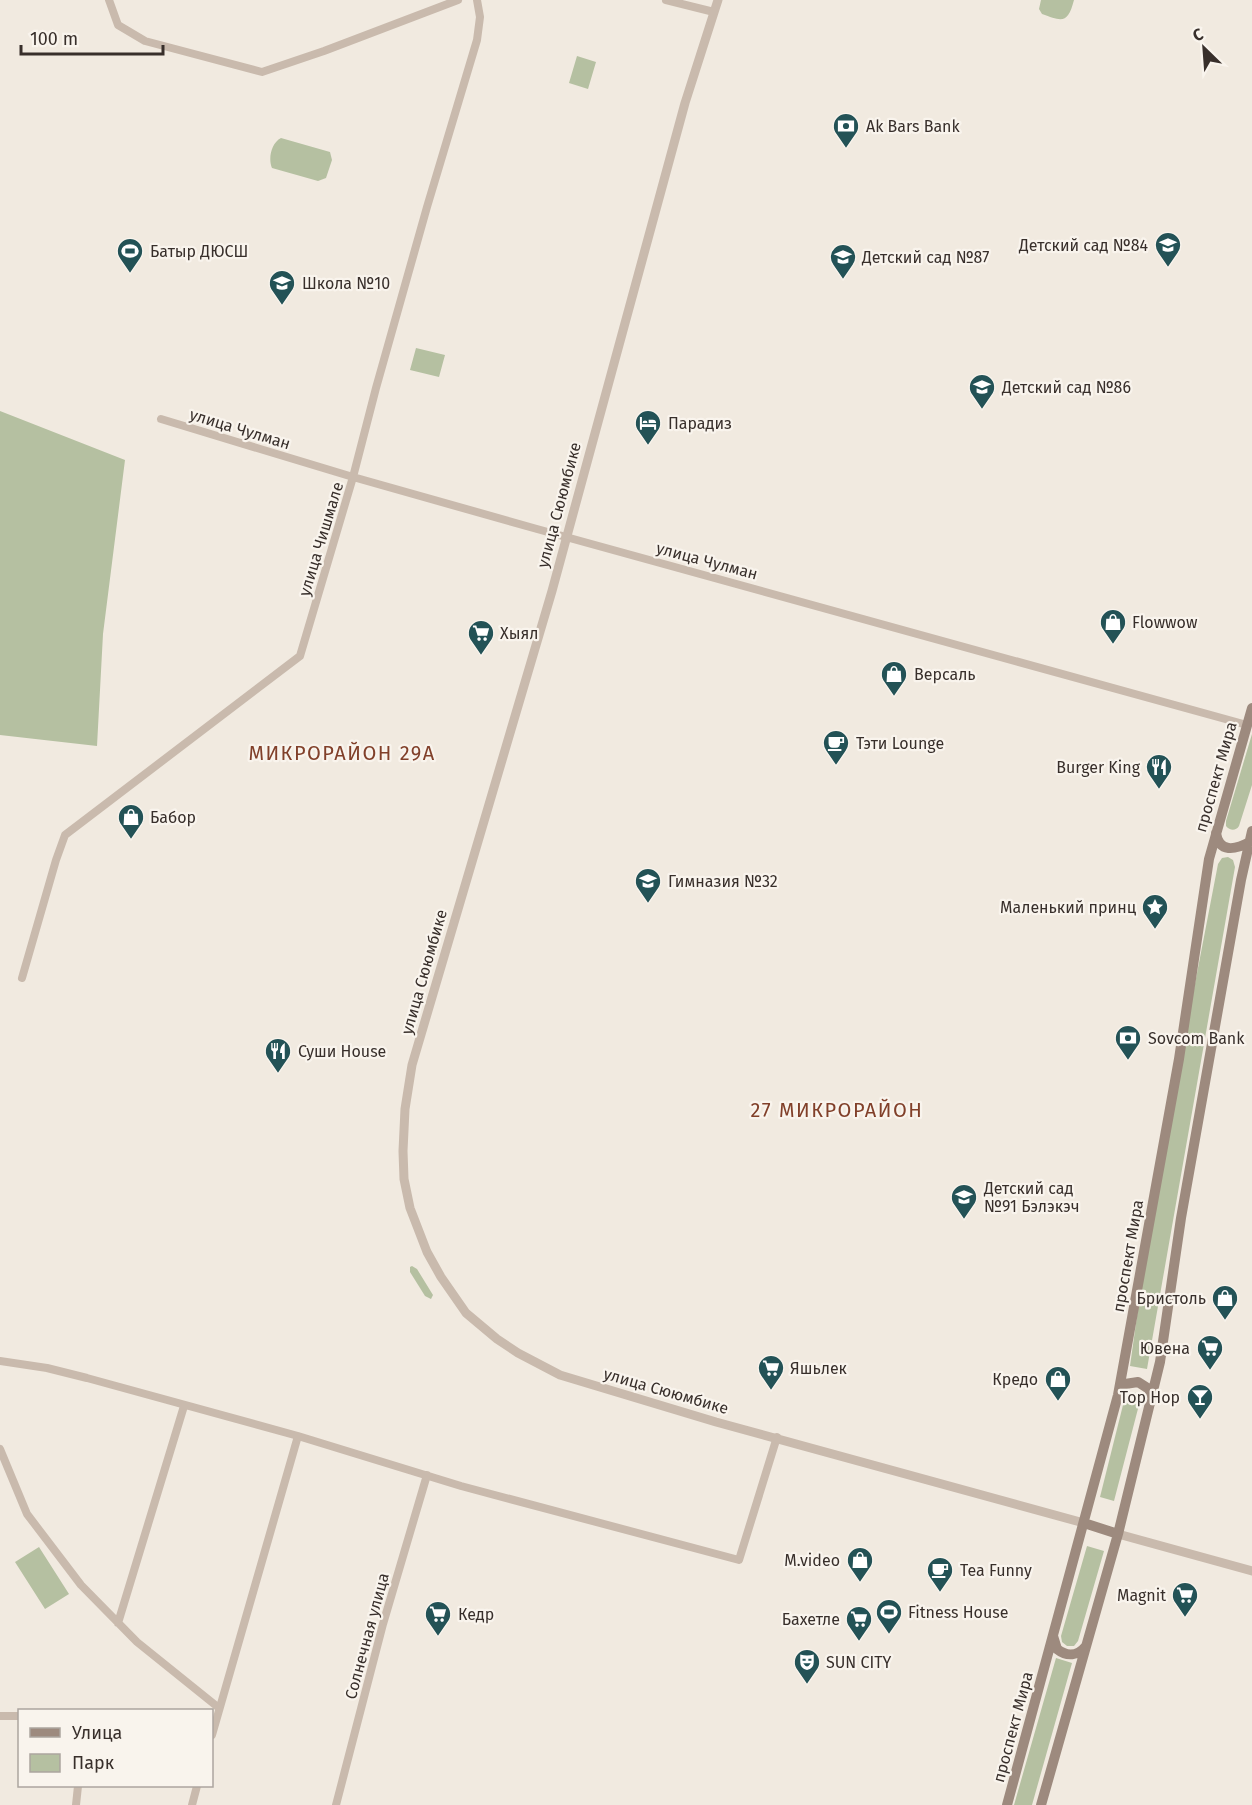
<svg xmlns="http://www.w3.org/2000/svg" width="1252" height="1805" font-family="'Fira Sans',sans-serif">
<rect width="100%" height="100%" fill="#f1eae0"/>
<!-- green -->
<path fill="#b5c0a1" d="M 1041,0 L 1074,0 C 1068,23 1063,22 1042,14 L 1039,9 Z
M 577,56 L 596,62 L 588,89 L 569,83 Z
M 281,138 L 330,152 L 332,160 L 326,178 L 318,181 L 272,168 C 268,159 271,143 281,138 Z
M 416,348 L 445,355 L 439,377 L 410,370 Z
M 0,411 L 125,460 L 103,634 L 97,746 L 0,735 Z
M 1252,734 L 1252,785 L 1239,826 C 1236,831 1230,831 1226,826 L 1226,821 Z
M 1228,857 L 1233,860 L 1235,867 L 1147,1369 L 1130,1366 L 1153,1202 L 1218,864 L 1222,858 Z
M 412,1266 L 417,1269 L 433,1295 L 431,1299 L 425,1296 L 410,1272 L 410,1267 Z
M 1129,1392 L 1137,1393 L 1140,1401 L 1114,1501 L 1100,1497 L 1125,1397 Z
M 1087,1546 L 1104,1551 L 1078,1641 L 1074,1646 L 1067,1646 L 1062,1642 L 1061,1636 Z
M 39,1547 L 69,1594 L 45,1609 L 15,1562 Z
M 1056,1658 L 1072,1663 L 1032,1805 L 1014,1805 Z"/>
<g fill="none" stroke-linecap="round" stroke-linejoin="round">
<!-- minor -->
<path stroke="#c9baad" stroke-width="8" d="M 109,0 L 118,25 L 145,41 L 262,72 L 324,51 L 458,0
M 666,0 L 714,12
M 161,419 L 353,477 L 537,529 L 1247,725
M 22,978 L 56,860 L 65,835 L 300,656 L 353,477 L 376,388 L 427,207 L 477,40 L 480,17 L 477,0
M 0,1361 L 47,1368 L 87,1378 L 298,1436 L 461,1486 L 739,1560 L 777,1437
M 0,1449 L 27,1514 L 81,1585 L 137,1642 L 219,1708
M 118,1623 L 184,1406
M 0,1716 L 20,1716
M 212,1735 L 298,1436
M 76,1805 L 78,1786
M 192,1805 L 197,1786
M 336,1805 L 383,1624 L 427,1475"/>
<!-- tertiary -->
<path stroke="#c9baad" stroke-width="9" d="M 718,0 L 685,103 L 552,591 L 412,1065 L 405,1109 L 403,1151 L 404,1179 L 410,1208 L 427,1252 L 441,1277 L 466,1313 L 497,1339 L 518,1353 L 560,1375 L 716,1422 L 1084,1523
M 1118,1534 L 1252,1571"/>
<!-- secondary -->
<path stroke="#9d8a7e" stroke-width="10" d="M 1216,833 C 1219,853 1235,850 1250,842
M 1119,1393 L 1125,1384 L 1138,1382 L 1149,1389 L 1151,1399
M 1084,1523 L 1118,1534
M 1053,1636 L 1057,1649 C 1067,1657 1078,1656 1086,1646
M 1007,1805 L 1118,1395 L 1179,1059 L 1209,859 L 1252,708
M 1041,1805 L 1118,1534 L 1160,1362 L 1181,1218 L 1241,880 L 1252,831"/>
</g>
<!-- icons -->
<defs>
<g id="bank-pin" transform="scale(1.35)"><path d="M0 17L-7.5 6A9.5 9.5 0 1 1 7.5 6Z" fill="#235256" stroke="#f9f4ed"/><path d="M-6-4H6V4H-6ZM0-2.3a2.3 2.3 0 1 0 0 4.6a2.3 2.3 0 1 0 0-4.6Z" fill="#fff"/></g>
<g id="school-pin" transform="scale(1.35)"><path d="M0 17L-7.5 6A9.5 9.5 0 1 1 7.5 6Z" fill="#235256" stroke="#f9f4ed"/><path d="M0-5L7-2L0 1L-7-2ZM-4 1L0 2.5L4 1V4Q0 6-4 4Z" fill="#fff"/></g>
<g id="stadium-pin" transform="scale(1.35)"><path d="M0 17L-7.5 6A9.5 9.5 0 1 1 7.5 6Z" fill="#235256" stroke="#f9f4ed"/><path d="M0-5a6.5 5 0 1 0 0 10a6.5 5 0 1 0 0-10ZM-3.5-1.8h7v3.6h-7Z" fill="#fff"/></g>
<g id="hotel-pin" transform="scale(1.35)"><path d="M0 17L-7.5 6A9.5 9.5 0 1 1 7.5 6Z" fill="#235256" stroke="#f9f4ed"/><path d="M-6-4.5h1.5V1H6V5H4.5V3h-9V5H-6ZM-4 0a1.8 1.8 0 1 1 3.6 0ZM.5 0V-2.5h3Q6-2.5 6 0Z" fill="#fff"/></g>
<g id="shop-pin" transform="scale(1.35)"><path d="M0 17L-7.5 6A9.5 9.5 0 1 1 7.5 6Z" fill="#235256" stroke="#f9f4ed"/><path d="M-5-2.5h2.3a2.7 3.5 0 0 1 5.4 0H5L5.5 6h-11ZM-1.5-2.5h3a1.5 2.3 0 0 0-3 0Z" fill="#fff"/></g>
<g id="supermarket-pin" transform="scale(1.35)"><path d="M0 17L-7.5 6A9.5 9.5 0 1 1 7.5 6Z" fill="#235256" stroke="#f9f4ed"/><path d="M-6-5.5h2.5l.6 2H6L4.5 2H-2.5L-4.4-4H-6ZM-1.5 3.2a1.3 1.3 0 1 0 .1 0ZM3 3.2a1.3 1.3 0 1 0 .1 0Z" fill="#fff"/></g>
<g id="cafe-pin" transform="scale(1.35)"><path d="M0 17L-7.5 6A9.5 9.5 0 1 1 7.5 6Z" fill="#235256" stroke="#f9f4ed"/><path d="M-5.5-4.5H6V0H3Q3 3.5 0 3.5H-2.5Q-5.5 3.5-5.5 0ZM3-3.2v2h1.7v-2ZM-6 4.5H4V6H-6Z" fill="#fff"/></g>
<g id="restaurant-pin" transform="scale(1.35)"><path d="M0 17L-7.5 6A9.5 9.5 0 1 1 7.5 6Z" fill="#235256" stroke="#f9f4ed"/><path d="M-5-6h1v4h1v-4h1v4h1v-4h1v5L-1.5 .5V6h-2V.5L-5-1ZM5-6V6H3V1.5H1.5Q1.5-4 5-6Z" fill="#fff"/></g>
<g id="sight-pin" transform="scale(1.35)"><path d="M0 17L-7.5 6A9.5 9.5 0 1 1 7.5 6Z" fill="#235256" stroke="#f9f4ed"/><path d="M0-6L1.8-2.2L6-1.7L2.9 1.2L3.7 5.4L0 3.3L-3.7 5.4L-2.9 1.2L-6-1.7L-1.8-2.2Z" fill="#fff"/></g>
<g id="bar-pin" transform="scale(1.35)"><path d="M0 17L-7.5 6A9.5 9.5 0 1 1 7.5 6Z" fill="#235256" stroke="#f9f4ed"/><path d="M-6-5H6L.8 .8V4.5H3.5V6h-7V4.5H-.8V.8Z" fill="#fff"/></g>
<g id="theatre-pin" transform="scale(1.35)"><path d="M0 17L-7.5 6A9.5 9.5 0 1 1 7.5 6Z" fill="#235256" stroke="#f9f4ed"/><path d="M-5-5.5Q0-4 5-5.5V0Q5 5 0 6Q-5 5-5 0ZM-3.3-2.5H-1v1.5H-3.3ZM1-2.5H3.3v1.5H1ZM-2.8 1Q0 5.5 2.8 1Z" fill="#fff"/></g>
</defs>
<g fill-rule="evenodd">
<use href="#bank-pin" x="846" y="126"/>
<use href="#school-pin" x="1168" y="245"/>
<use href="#stadium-pin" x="130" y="251"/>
<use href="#school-pin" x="843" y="257"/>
<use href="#school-pin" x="282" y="283"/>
<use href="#school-pin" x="982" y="387"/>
<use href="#hotel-pin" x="648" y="423"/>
<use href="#shop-pin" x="1113" y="622"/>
<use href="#supermarket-pin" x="481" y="633"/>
<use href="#shop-pin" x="894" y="674"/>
<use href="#cafe-pin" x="836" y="743"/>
<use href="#restaurant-pin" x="1159" y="767"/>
<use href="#shop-pin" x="131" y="817"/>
<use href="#school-pin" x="648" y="881"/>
<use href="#sight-pin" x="1155" y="907"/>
<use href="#bank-pin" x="1128" y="1038"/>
<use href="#restaurant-pin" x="278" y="1051"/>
<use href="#school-pin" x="964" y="1197"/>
<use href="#shop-pin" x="1225" y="1298"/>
<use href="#supermarket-pin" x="1210" y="1348"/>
<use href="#supermarket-pin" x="771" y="1368"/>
<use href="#shop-pin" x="1058" y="1379"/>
<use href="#bar-pin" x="1200" y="1397"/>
<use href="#shop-pin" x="860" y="1560"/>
<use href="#cafe-pin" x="940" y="1570"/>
<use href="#supermarket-pin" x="1185" y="1595"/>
<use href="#stadium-pin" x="889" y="1612"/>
<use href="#supermarket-pin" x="438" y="1614"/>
<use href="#supermarket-pin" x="859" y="1619"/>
<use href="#theatre-pin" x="807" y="1662"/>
</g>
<g text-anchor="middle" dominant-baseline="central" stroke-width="4.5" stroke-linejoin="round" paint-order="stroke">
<!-- poi labels -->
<g font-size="16" fill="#382f2b" stroke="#f9f4ed" text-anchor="start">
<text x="866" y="126">Ak Bars Bank</text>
<text x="1148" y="245" text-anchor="end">Детский сад №84</text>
<text x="150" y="251">Батыр ДЮСШ</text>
<text x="862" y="257">Детский сад №87</text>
<text x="302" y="283">Школа №10</text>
<text x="1002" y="387">Детский сад №86</text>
<text x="668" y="423">Парадиз</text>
<text x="1132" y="622">Flowwow</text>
<text x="500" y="633">Хыял</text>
<text x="914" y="674">Версаль</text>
<text x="856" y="743">Тэти Lounge</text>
<text x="1140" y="767" text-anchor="end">Burger King</text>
<text x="150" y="817">Бабор</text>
<text x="668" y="881">Гимназия №32</text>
<text x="1136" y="907" text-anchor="end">Маленький принц</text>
<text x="1148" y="1038">Sovcom Bank</text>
<text x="298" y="1051">Суши House</text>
<text x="984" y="1188">Детский сад<tspan x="984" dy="18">№91 Бэлэкэч</tspan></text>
<text x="1206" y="1298" text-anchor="end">Бристоль</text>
<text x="1190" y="1348" text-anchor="end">Ювена</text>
<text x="790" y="1368">Яшьлек</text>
<text x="1038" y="1379" text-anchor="end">Кредо</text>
<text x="1180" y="1397" text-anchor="end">Top Hop</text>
<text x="840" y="1560" text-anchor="end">M.video</text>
<text x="960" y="1570">Tea Funny</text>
<text x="1166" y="1595" text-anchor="end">Magnit</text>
<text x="908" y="1612">Fitness House</text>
<text x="458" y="1614">Кедр</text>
<text x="840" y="1619" text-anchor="end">Бахетле</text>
<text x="826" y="1662">SUN CITY</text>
</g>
<!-- street labels -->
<g font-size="16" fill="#382f2b" stroke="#f9f4ed">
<text transform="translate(240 429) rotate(17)">улица Чулман</text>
<text transform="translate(559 505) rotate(-75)">улица Сююмбике</text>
<text transform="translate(321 539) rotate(-73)">улица Чишмале</text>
<text transform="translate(707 561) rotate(15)">улица Чулман</text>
<text transform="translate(1216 777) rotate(-74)">проспект Мира</text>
<text transform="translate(424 972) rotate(-74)">улица Сююмбике</text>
<text transform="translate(1128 1256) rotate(-80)">проспект Мира</text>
<text transform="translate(666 1391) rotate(16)">улица Сююмбике</text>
<text transform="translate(367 1636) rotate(-75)">Солнечная улица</text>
<text transform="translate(1013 1727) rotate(-75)">проспект Мира</text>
</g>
<!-- quarter labels -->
<g font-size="20" letter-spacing="1.5" fill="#81402a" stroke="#f9f4ed">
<text x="342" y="753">МИКРОРАЙОН 29А</text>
<text x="837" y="1110">27 МИКРОРАЙОН</text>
</g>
</g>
<!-- legend -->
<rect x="18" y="1709" width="195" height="78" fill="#f9f4ed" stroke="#aca59f" stroke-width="1.5"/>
<rect x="30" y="1728" width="30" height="9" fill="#9d8a7e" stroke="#aca59f" stroke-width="1.5"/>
<text x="72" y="1739" font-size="18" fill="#382f2b">Улица</text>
<rect x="30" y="1754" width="30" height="18" fill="#b5c0a1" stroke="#aca59f" stroke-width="1.5"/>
<text x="72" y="1769" font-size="18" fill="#382f2b">Парк</text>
<!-- north arrow -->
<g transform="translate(1204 48) rotate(335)" stroke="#f9f4ed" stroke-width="4.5" paint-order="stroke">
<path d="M0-4.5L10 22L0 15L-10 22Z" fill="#382f2b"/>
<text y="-9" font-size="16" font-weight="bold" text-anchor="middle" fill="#382f2b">С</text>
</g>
<!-- scale -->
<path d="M21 45v9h142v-9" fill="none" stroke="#382f2b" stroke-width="3"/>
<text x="30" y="45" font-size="18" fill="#382f2b" stroke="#f9f4ed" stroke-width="4.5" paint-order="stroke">100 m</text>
</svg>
